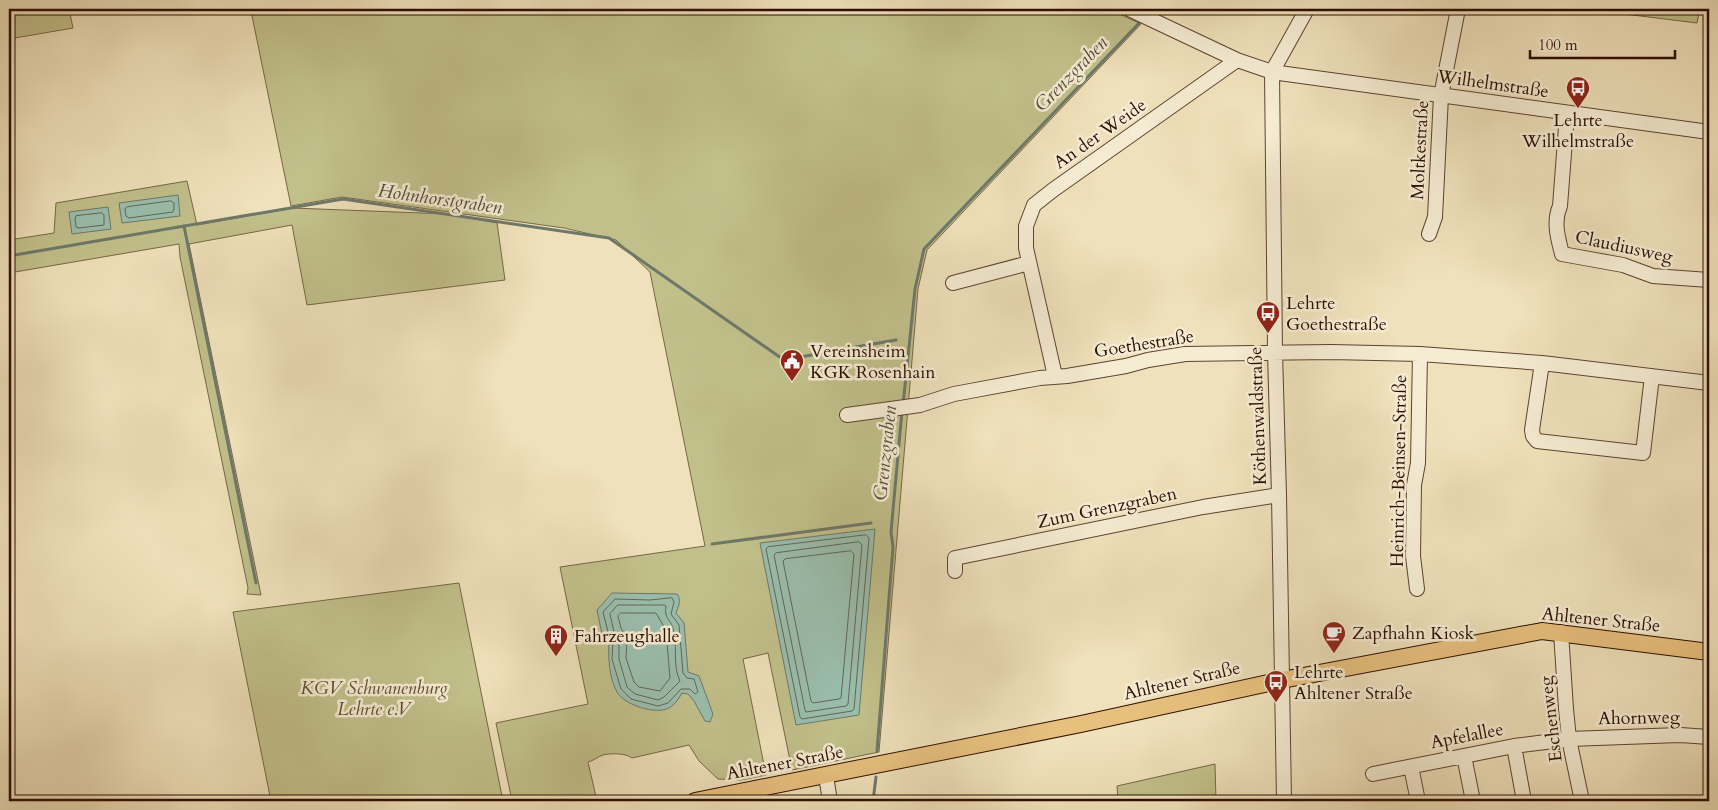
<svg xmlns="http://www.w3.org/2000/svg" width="1718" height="810" font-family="Cardo,serif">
<rect width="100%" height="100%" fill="#efe1bb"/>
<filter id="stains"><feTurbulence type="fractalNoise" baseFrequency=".004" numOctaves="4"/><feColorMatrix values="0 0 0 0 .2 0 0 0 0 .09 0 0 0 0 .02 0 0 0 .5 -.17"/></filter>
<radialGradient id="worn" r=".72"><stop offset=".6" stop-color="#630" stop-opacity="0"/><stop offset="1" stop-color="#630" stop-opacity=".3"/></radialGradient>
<!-- green -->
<path fill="#c1c08b" stroke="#766746" d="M 9,9 L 69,9 L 73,28 L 9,39 Z
M 262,9 L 1109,9 L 1141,24 L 927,250 L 918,289 L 879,752 L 792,770 L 768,653 L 743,659 L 766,775 L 741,780 L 718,779 L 699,761 L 689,745 L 632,758 C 626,753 610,753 603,755 C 599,756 593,761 588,762 L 597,801 L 512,801 L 496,723 L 588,704 L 560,567 L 705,546 L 650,272 L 616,240 L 564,228 L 342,197 L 291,206 L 251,11 Z
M 1584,9 L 1700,9 L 1697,23 Z
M 187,181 L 197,225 L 293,208 L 448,214 L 497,223 L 505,280 L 307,305 L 292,225 L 189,244 L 261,595 L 247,594 L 248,588 L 180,257 L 179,244 L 9,273 L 9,240 L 54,233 L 56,203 Z
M 459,583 L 503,801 L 271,801 L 233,612 Z
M 1215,764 L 1216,801 L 1118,801 L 1117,786 Z"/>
<!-- water -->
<path fill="#9abead" stroke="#6e7869" d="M 178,195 L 180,216 L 122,223 L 119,203 Z
M 108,207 L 111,229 L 72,234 L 69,212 Z
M 875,529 L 859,715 L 796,725 L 760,543 Z
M 612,593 L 677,594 C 682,600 678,607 676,613 L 684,623 L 688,672 L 699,676 L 713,714 L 710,722 L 705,721 L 694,701 L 688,694 L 682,693 C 679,698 675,705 669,708 C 656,715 624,705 617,692 C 609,678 608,657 609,642 L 603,639 L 597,610 Z"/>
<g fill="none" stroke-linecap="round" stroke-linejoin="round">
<!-- shore -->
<path stroke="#636658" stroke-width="1" d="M 171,201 L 174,203 L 174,209 L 173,212 L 129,218 L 126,216 L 125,209 L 127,207 Z
M 102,213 L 104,215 L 104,225 L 79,228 L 76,227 L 75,218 L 76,216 Z
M 866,535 L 869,538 L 854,709 L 852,711 L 802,719 L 800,717 L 766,549 L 768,547 Z
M 859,542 L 862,545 L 848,704 L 846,706 L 806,712 L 805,710 L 774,555 L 776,553 Z
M 851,551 L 854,554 L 841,698 L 839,699 L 813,703 L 811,701 L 783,561 L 785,559 Z
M 672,598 L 674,602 L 671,614 L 679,625 L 683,673 L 687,678 L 694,679 L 698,692 L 695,694 L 690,689 L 681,689 L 668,703 L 658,706 L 631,699 L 621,689 L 612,659 L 613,642 L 609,636 L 603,612 L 615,599 L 650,600 Z
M 618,605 L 664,605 L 666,606 C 664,620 670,618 673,628 C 678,645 672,665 680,681 L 664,697 L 658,700 L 635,694 L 627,687 L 619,659 L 619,639 L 614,632 L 610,614 Z
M 621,613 L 656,613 L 666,630 L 670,678 L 660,691 L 639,687 L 634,682 L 626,658 L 627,639 L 621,628 L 618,616 Z"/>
<!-- stream -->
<path stroke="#6e7869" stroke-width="3" d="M 184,226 L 256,583
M 9,256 L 343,199 L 609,238 L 784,360 L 833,351
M 838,350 L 896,340
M 903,405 L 915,289 L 924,249 L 1142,20
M 712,544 L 871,523
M 877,751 L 893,547 L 891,532 L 902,411
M 873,801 L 876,777"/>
<!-- minor casing -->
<g stroke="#5d4330" stroke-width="16">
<path id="minor" d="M 1129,9 L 1237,60 L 1272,72 L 1709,132
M 1567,114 L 1560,206 C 1553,222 1558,238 1562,254 L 1623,265 L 1653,276 L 1709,280
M 1429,234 L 1435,217 L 1441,96 L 1458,9
M 953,283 L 1029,263
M 1542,363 L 1532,430 L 1533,436 L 1537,441 L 1643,453 L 1652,376
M 1055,376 L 1026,248 L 1026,226 L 1034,205 L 1053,190 L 1237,60
M 847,415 L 920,405 L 954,394 L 1040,378 L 1067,376 L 1126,366 L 1148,360 L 1185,354 L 1331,352 L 1420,354 L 1542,363 L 1709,383
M 955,571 L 955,558 L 1203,507 L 1279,495
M 1417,589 L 1413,556 L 1414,485 L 1418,463 L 1420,354
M 1561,632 L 1566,709 L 1569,739 L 1582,801
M 1514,746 L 1524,801
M 1464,756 L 1473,801
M 1411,767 L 1418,801
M 1373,774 L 1514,746 L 1569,739 L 1680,735 L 1709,737
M 826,776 L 830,801
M 1284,801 L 1279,495 L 1275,352 L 1272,72 L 1307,9"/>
</g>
<!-- major casing -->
<g stroke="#2c0e02" stroke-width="18">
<path id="major" d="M 695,801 L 1081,724 L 1282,680 L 1542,631 L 1709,652"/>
</g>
<!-- minor -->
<use href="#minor" stroke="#f5ecd3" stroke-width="14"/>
<!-- major -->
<use href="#major" stroke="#e8c07e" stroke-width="16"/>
</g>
<!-- icons -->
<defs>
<g id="bus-pin" transform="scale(1.25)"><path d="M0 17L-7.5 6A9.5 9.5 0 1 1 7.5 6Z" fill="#8f2418" stroke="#f5ecd3"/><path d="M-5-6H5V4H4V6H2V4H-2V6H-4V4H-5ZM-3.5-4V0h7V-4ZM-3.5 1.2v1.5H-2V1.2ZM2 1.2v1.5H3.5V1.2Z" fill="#fff"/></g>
<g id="civic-pin" transform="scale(1.25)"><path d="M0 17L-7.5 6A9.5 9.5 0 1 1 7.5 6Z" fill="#8f2418" stroke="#f5ecd3"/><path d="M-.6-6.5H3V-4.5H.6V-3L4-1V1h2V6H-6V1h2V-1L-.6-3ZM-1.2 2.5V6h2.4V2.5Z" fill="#fff"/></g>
<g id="cafe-pin" transform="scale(1.25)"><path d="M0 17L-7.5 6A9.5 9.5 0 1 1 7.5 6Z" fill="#8f2418" stroke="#f5ecd3"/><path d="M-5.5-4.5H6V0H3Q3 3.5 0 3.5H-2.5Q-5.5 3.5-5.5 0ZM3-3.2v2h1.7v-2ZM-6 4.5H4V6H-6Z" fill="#fff"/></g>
<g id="building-pin" transform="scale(1.25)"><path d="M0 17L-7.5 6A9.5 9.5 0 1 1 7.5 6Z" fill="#8f2418" stroke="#f5ecd3"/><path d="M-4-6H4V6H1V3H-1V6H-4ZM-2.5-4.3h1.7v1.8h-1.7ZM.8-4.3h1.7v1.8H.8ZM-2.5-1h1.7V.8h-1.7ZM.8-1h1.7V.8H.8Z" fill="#fff"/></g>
</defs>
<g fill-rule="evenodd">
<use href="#bus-pin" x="1578" y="88"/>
<use href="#bus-pin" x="1268" y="313"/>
<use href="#civic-pin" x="792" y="361"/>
<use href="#cafe-pin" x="1334" y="633"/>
<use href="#building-pin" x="556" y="636"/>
<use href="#bus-pin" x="1276" y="682"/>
</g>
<g text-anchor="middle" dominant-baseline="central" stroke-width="5" stroke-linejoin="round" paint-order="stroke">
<!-- street labels -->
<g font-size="18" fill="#2c0e02" stroke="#f5ecd3">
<text transform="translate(1493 84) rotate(8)">Wilhelmstraße</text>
<text transform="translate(1100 134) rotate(-35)">An der Weide</text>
<text transform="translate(1420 150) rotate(-87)">Moltkestraße</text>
<text transform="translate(1624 247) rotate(12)">Claudiusweg</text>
<text transform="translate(1144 344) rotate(-9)">Goethestraße</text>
<text transform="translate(1258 416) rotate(-92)">Köthenwaldstraße</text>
<text transform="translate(1399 471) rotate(-89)">Heinrich-Beinsen-Straße</text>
<text transform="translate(1107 508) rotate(-12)">Zum Grenzgraben</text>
<text transform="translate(1601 620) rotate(6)">Ahltener Straße</text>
<text transform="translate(1182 681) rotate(-13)">Ahltener Straße</text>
<text transform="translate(1639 718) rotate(-1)">Ahornweg</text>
<text transform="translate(1551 719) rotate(-97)">Eschenweg</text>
<text transform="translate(1467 736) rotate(-11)">Apfelallee</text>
<text transform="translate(785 763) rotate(-11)">Ahltener Straße</text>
</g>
<!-- poi labels -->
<g font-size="18" fill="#2c0e02" stroke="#f5ecd3" text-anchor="start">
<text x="1578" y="120" text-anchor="middle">Lehrte<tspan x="1578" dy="21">Wilhelmstraße</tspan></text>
<text x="1286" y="303">Lehrte<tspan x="1286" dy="21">Goethestraße</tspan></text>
<text x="810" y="351">Vereinsheim<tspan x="810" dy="21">KGK Rosenhain</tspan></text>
<text x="1352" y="633">Zapfhahn Kiosk</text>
<text x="574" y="636">Fahrzeughalle</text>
<text x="1294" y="672">Lehrte<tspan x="1294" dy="21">Ahltener Straße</tspan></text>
</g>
<!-- park labels -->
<g font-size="18" font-style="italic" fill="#604c32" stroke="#f5ecd3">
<text x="374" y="688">KGV Schwanenburg<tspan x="374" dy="21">Lehrte e.V</tspan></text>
</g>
<!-- water labels -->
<g font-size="19" font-style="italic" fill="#524c3e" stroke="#f5ecd3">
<text transform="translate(1071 74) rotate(-46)">Grenzgraben</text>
<text transform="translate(440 199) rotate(8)">Hohnhorstgraben</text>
<text transform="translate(885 453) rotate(-84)">Grenzgraben</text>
</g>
</g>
<!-- margin -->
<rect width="1718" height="810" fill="none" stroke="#efe1bb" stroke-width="30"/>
<rect x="10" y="10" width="1698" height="790" fill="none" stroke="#2c0e02" stroke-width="2.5"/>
<rect x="15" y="15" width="1688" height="780" fill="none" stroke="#2c0e02"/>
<!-- scale -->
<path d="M1530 50v8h145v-8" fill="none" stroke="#2c0e02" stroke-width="2.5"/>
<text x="1538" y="50" font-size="15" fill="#2c0e02" stroke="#f5ecd3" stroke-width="4" paint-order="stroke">100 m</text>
<rect width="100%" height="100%" filter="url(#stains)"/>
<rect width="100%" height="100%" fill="url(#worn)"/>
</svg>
